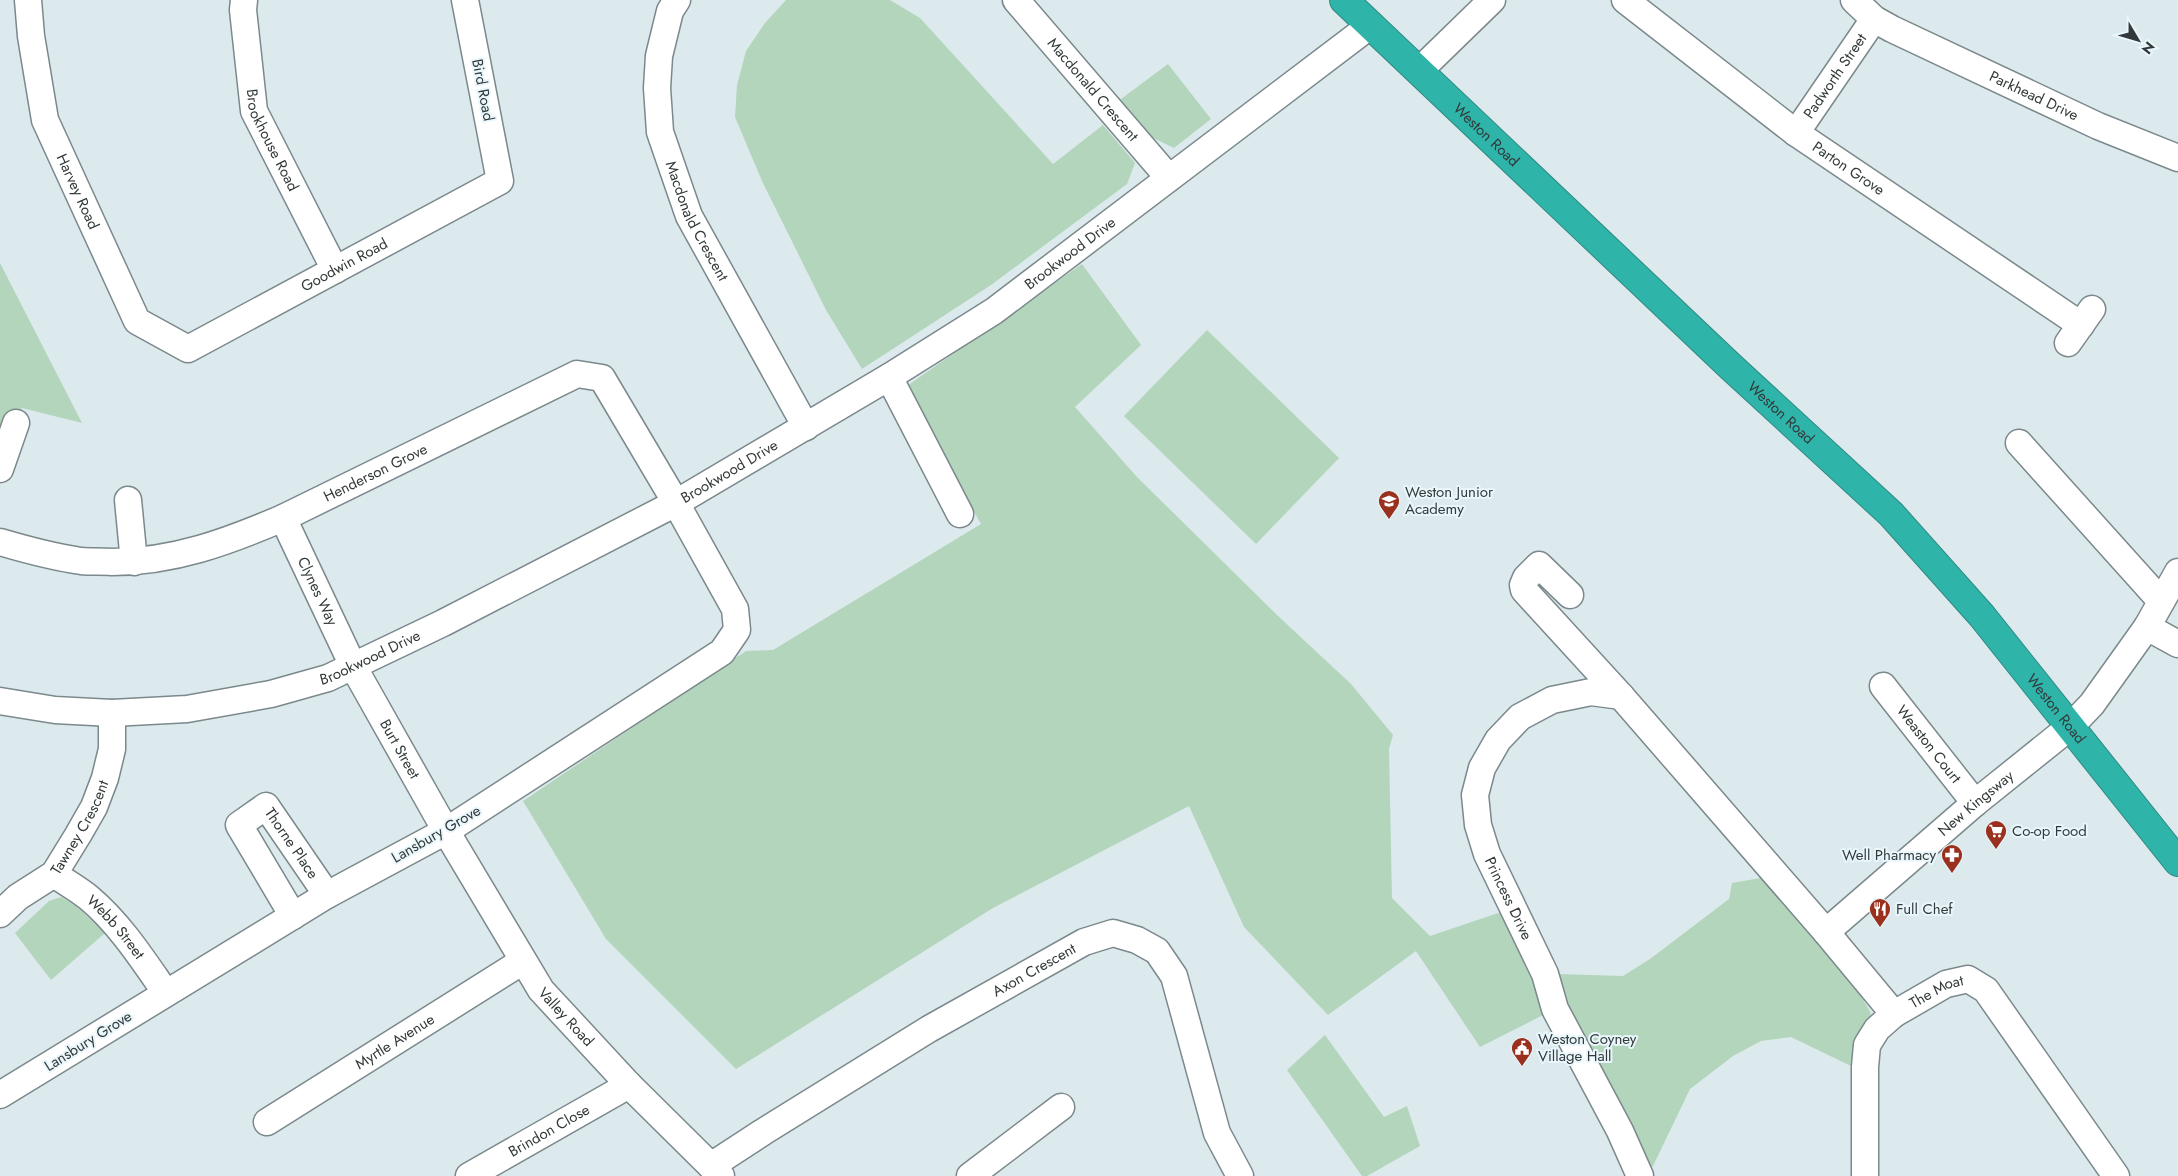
<svg xmlns="http://www.w3.org/2000/svg" width="2178" height="1176" font-family="Jost,sans-serif">
<rect width="100%" height="100%" fill="#dceaee"/>
<!-- green -->
<path fill="#b3d5bb" d="M 786,0 L 890,0 L 920,18 L 1053,164 L 1103,125 L 1135,163 L 1127,184 L 991,285 L 862,369 L 826,310 L 762,181 L 735,117 L 737,85 L 746,51 L 765,23 Z
M 1168,64 L 1211,119 L 1174,148 L 1145,134 L 1117,102 Z
M 0,263 L 82,423 L 22,408 L 0,461 Z
M 1082,264 L 1141,345 L 1075,407 L 1137,477 L 1277,615 L 1351,684 L 1393,735 L 1389,749 L 1392,898 L 1430,936 L 1513,908 L 1555,1009 L 1480,1047 L 1416,951 L 1328,1015 L 1244,927 L 1189,806 L 993,908 L 736,1069 L 606,939 L 523,801 L 746,651 L 773,650 L 981,524 L 904,388 Z
M 1207,330 L 1339,458 L 1256,544 L 1124,416 Z
M 1766,877 L 1830,945 L 1871,1013 L 1858,1046 L 1853,1067 L 1791,1037 L 1761,1041 L 1733,1056 L 1690,1089 L 1653,1166 L 1646,1171 L 1566,1007 L 1557,974 L 1623,976 L 1650,959 L 1729,899 L 1732,883 Z
M 61,897 L 76,906 L 105,933 L 51,980 L 15,933 L 49,901 Z
M 1325,1035 L 1384,1117 L 1407,1106 L 1420,1146 L 1367,1176 L 1362,1176 L 1287,1070 Z"/>
<g fill="none" stroke-linecap="round" stroke-linejoin="round">
<!-- minor casing -->
<g stroke="#7b888c" stroke-width="29">
<g id="minor">
<path id="s1" d="M 28,0 L 31,36 L 45,120 L 137,321 L 188,349 L 500,181 L 465,0"/>
<path id="s2" d="M 244,0 L 243,10 L 254,111 L 335,270"/>
<path id="s3" d="M 677,0 L 670,11 L 659,56 L 657,88 L 660,132 L 689,216 L 806,427"/>
<path id="s4" d="M 1016,0 L 1169,178"/>
<path id="s5" d="M 1625,0 L 1796,133 L 2081,325"/>
<path id="s6" d="M 1854,0 L 1874,19 L 1892,29 L 2098,126 L 2178,158"/>
<path d="M 1419,71 L 1492,0"/>
<path id="s7" d="M 1796,133 L 1874,19"/>
<path d="M 2068,343 L 2092,309"/>
<path d="M 889,377 L 960,514"/>
<path d="M 2019,443 L 2161,601"/>
<path d="M 0,469 L 16,423"/>
<path d="M 128,500 L 134,562"/>
<path id="s8" d="M 283,518 L 353,666 L 446,831 L 541,990 L 629,1085 L 721,1176"/>
<path id="s9" d="M 0,542 C 27,550 53,557 81,561 C 91,562 102,561 112,562 C 173,562 227,542 283,518 L 577,374 L 602,378 L 676,503 L 735,609 L 737,630 L 722,652 L 446,831 L 327,895 L 0,1095"/>
<path d="M 1570,595 L 1539,565 L 1526,578 L 1523,585 L 1524,590 L 1621,696 L 1826,932"/>
<path d="M 2147,627 L 2178,644"/>
<path id="s10" d="M 1883,686 L 1975,803"/>
<path id="s11" d="M 1621,696 L 1591,692 L 1552,700 L 1520,717 L 1498,740 L 1482,768 L 1475,795 L 1478,825 L 1487,854 L 1545,974 L 1555,1009 L 1620,1131 L 1640,1176"/>
<path id="s12" d="M 0,701 L 55,710 L 112,713 L 187,709 L 271,694 L 328,678 L 443,623 L 676,503 L 889,377 L 994,311 L 1371,25"/>
<path id="s13" d="M 54,874 C 65,882 78,889 89,898 C 120,924 143,960 166,993"/>
<path id="s14" d="M 0,914 L 18,897 L 54,874 L 78,835 L 94,807 L 105,778 L 112,749 L 112,713"/>
<path id="s15" d="M 293,916 L 239,825 L 266,806 L 327,895"/>
<path id="s16" d="M 1894,1014 L 1826,932 L 1975,803 L 2071,726 L 2092,704 L 2147,627 L 2178,572"/>
<path id="s17" d="M 267,1122 L 523,961"/>
<path id="s18" d="M 711,1166 L 763,1132 L 929,1029 L 1084,942 L 1113,933 L 1137,940 L 1157,951 L 1174,976 L 1217,1133 L 1240,1176"/>
<path id="s19" d="M 469,1176 L 629,1085"/>
<path d="M 970,1176 L 1061,1107"/>
<path id="s20" d="M 1865,1176 L 1865,1067 L 1867,1045 L 1877,1029 L 1894,1014 L 1946,984 L 1968,979 L 1986,990 L 2116,1176"/>
</g>
</g>
<!-- highway casing -->
<g stroke="#308982" stroke-width="30">
<g id="highway">
<path id="s21" d="M 1344,0 L 1730,366 L 1891,514 L 1982,616 L 2178,862"/>
</g>
</g>
<!-- minor -->
<use href="#minor" stroke="#fff" stroke-width="26"/>
<!-- highway -->
<use href="#highway" stroke="#2fb4a9" stroke-width="28"/>
</g>
<!-- icons -->
<defs>
<g id="school-pin" transform="scale(1.125)"><path d="M0 17L-7.5 6A9.5 9.5 0 1 1 7.5 6Z" fill="#9a311f" stroke="#e9f7fc"/><path d="M0-5L7-2L0 1L-7-2ZM-4 1L0 2.5L4 1V4Q0 6-4 4Z" fill="#fff"/></g>
<g id="supermarket-pin" transform="scale(1.125)"><path d="M0 17L-7.5 6A9.5 9.5 0 1 1 7.5 6Z" fill="#9a311f" stroke="#e9f7fc"/><path d="M-6-5.5h2.5l.6 2H6L4.5 2H-2.5L-4.4-4H-6ZM-1.5 3.2a1.3 1.3 0 1 0 .1 0ZM3 3.2a1.3 1.3 0 1 0 .1 0Z" fill="#fff"/></g>
<g id="pharmacy-pin" transform="scale(1.125)"><path d="M0 17L-7.5 6A9.5 9.5 0 1 1 7.5 6Z" fill="#9a311f" stroke="#e9f7fc"/><path d="M-2-6h4v4h4v4h-4v4h-4v-4h-4v-4h4Z" fill="#fff"/></g>
<g id="restaurant-pin" transform="scale(1.125)"><path d="M0 17L-7.5 6A9.5 9.5 0 1 1 7.5 6Z" fill="#9a311f" stroke="#e9f7fc"/><path d="M-5-6h1v4h1v-4h1v4h1v-4h1v5L-1.5 .5V6h-2V.5L-5-1ZM5-6V6H3V1.5H1.5Q1.5-4 5-6Z" fill="#fff"/></g>
<g id="civic-pin" transform="scale(1.125)"><path d="M0 17L-7.5 6A9.5 9.5 0 1 1 7.5 6Z" fill="#9a311f" stroke="#e9f7fc"/><path d="M-.6-6.5H3V-4.5H.6V-3L4-1V1h2V6H-6V1h2V-1L-.6-3ZM-1.2 2.5V6h2.4V2.5Z" fill="#fff"/></g>
</defs>
<g fill-rule="evenodd">
<use href="#school-pin" x="1389" y="501"/>
<use href="#supermarket-pin" x="1996" y="831"/>
<use href="#pharmacy-pin" x="1952" y="855"/>
<use href="#restaurant-pin" x="1880" y="909"/>
<use href="#civic-pin" x="1522" y="1048"/>
</g>
<g text-anchor="middle" dominant-baseline="central" stroke-width="4" stroke-linejoin="round" paint-order="stroke">
<!-- street labels -->
<g font-size="15" fill="#33393a" stroke="#e9f7fc">
<text stroke="none"><textPath href="#s7" startOffset="69">Padworth Street</textPath></text>
<text stroke="none"><textPath href="#s4" startOffset="118">Macdonald Crescent</textPath></text>
<text transform="translate(483 90) rotate(79)">Bird Road</text>
<text stroke="none"><textPath href="#s6" startOffset="205">Parkhead Drive</textPath></text>
<text stroke="none"><textPath href="#s21" startOffset="196">Weston Road</textPath></text>
<text stroke="none"><textPath href="#s2" startOffset="145">Brookhouse Road</textPath></text>
<text stroke="none"><textPath href="#s5" startOffset="280">Parton Grove</textPath></text>
<text stroke="none"><textPath href="#s1" startOffset="200">Harvey Road</textPath></text>
<text stroke="none"><textPath href="#s3" startOffset="232">Macdonald Crescent</textPath></text>
<text stroke="none"><textPath href="#s12" startOffset="1189">Brookwood Drive</textPath></text>
<text stroke="none"><textPath href="#s1" startOffset="578">Goodwin Road</textPath></text>
<text stroke="none"><textPath href="#s21" startOffset="601">Weston Road</textPath></text>
<text stroke="none"><textPath href="#s9" startOffset="395">Henderson Grove</textPath></text>
<text stroke="none"><textPath href="#s12" startOffset="784">Brookwood Drive</textPath></text>
<text stroke="none"><textPath href="#s8" startOffset="81">Clynes Way</textPath></text>
<text stroke="none"><textPath href="#s12" startOffset="379">Brookwood Drive</textPath></text>
<text stroke="none"><textPath href="#s21" startOffset="1006">Weston Road</textPath></text>
<text stroke="none"><textPath href="#s10" startOffset="74">Weaston Court</textPath></text>
<text stroke="none"><textPath href="#s8" startOffset="259">Burt Street</textPath></text>
<text stroke="none"><textPath href="#s16" startOffset="304">New Kingsway</textPath></text>
<text stroke="none"><textPath href="#s14" startOffset="121">Tawney Crescent</textPath></text>
<text transform="translate(436 834) rotate(-30)">Lansbury Grove</text>
<text stroke="none"><textPath href="#s15" startOffset="184">Thorne Place</textPath></text>
<text stroke="none"><textPath href="#s11" startOffset="308">Princess Drive</textPath></text>
<text stroke="none"><textPath href="#s13" startOffset="82">Webb Street</textPath></text>
<text stroke="none"><textPath href="#s18" startOffset="378">Axon Crescent</textPath></text>
<text stroke="none"><textPath href="#s20" startOffset="221">The Moat</textPath></text>
<text stroke="none"><textPath href="#s8" startOffset="575">Valley Road</textPath></text>
<text transform="translate(88 1041) rotate(-32)">Lansbury Grove</text>
<text stroke="none"><textPath href="#s17" startOffset="151">Myrtle Avenue</textPath></text>
<text stroke="none"><textPath href="#s19" startOffset="92">Brindon Close</textPath></text>
</g>
<!-- poi labels -->
<g font-size="15" fill="#33393a" stroke="#e9f7fc" text-anchor="start">
<text x="1405" y="492">Weston Junior<tspan x="1405" dy="17">Academy</tspan></text>
<text x="2012" y="831">Co-op Food</text>
<text x="1936" y="855" text-anchor="end">Well Pharmacy</text>
<text x="1896" y="909">Full Chef</text>
<text x="1538" y="1039">Weston Coyney<tspan x="1538" dy="17">Village Hall</tspan></text>
</g>
</g>
<!-- north arrow -->
<g transform="translate(2138 40) rotate(128)" stroke="#e9f7fc" stroke-width="4" paint-order="stroke">
<path d="M0-4L9 19L0 12L-9 19Z" fill="#33393a"/>
<text y="-8" font-size="14" font-weight="bold" text-anchor="middle" fill="#33393a">N</text>
</g>
</svg>
